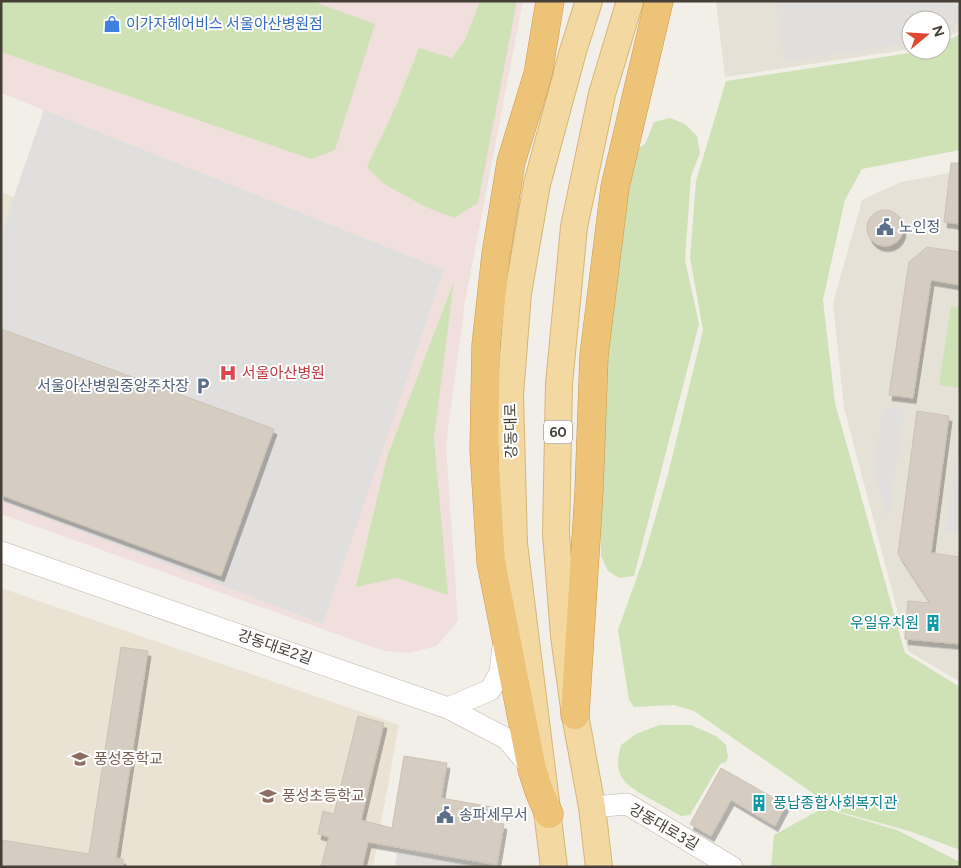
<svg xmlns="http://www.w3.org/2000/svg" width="961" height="868" font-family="Figtree,'Noto Sans KR',sans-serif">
<defs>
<filter id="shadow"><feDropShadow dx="3" dy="5.5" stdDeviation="0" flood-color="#0004"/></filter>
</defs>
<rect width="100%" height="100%" fill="#f2efe9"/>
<!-- residential -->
<path fill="#e6e1d7" d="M 716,1 L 960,1 L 960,31 L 941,40 L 941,20 L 911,20 L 911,49 L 725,77 Z
M 960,171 L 960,682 L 908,651 L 844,408 L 833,303 L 862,200 L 901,182 Z"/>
<!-- education -->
<path fill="#eae3d4" d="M 1,192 L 14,197 L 1,234 Z
M 1,588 L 399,725 L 373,867 L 1,867 Z"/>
<!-- medical -->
<path fill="#f1dfdd" d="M 1,1 L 523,1 L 465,302 L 446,445 L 458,621 L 437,646 L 409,653 L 384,651 L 1,514 L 1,234 L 44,110 L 1,93 Z"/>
<!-- green -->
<path fill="#cfe2b6" d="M 1,1 L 312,1 L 375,24 L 335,150 L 311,159 L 1,52 Z
M 480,1 L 517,1 L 478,203 L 454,218 L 426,207 L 384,184 L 367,167 L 396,106 L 419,48 L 452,58 L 465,40 Z
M 960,34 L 960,150 L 862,169 L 845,200 L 823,300 L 835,403 L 905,653 L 960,687 L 960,850 L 909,831 L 840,812 L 694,711 L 674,705 L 634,707 L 629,700 L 618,630 L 643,560 L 668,474 L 703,330 L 690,258 L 696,181 L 726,81 L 929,50 L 941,50 L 941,44 Z
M 670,118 L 685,124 L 697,136 L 700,153 L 691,176 L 685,260 L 699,324 L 634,576 L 619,578 L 608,571 L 601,556 L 598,352 L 629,154 L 645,144 L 654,122 Z
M 454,281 L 434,438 L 448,595 L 397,578 L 356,587 L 387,457 Z
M 951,306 L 960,307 L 960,388 L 939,385 Z
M 659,725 L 691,725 L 716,736 L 726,745 L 728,757 L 726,762 L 720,764 L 690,815 L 681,816 C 670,810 658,803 647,797 C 622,783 613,775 621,745 L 636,734 Z
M 823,808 L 897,830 L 960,862 L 960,867 L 771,867 L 774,835 Z"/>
<!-- parking -->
<path fill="#e1dfdd" d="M 776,1 L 958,1 L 960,23 L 941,34 L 941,20 L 911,20 L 911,43 L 784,62 Z
M 44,110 L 444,270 L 323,624 L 1,501 L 1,234 Z
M 883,407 L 904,410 L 888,522 L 874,469 Z
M 960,429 L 960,534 L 945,532 Z
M 397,853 L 478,867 L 395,867 Z"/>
<!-- building -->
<path fill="#d6cdc2" stroke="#ccc2b3" filter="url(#shadow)" d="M 951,163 L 960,163 L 960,224 L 944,222 Z
M867 228a18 18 0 1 1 36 0a18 18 0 1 1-36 0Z
M 927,247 L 960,252 L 960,285 L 931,280 L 913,398 L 889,395 L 909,262 Z
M 1,329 L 274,429 L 221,576 L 1,495 Z
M 917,411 L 949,416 L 931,553 L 960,557 L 960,644 L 905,639 L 908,601 L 930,603 L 898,554 Z
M 121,647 L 148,651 L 116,858 L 123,859 L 123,867 L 1,867 L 1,840 L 89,854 Z
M 358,716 L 384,723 L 361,820 L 392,828 L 404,756 L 447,763 L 441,798 L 497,808 L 495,822 L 504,824 L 497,865 L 368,842 L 362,867 L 321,867 L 329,837 L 318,834 L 323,811 L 334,814 Z
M 721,768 L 786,805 L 775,826 L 731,800 L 711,836 L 690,824 Z"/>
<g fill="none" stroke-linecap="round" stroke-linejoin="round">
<!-- minor casing -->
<g stroke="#bdb6ac" stroke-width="22">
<path id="minor" d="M 1,552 L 448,708 L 507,739 L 532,769
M 448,708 L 490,690 L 500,673 L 503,646
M 592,807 L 627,804 L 732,867"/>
</g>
<!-- major casing -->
<g stroke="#d6b573" stroke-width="28">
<path id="major" d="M 554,867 L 514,544 L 510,395 L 518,293 L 537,184 L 573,51 L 589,1
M 599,867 L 592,807 L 575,715 L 564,636 L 556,534 L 559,384 L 574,227 L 602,94 L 630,1"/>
</g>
<!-- highway casing -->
<g stroke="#cb9849" stroke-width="29">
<path id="highway" d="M 575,715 L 589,491 L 594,355 L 615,187 L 659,1
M 549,814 L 539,791 L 532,769 L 491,562 L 484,450 L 486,345 L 496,254 L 511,162 L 538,74 L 550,1"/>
</g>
<!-- minor -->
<use href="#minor" stroke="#fff" stroke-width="21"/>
<!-- major -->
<use href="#major" stroke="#f3d9a1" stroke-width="26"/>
<!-- highway -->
<use href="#highway" stroke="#edc378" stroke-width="28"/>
</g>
<!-- icons -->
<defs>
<g id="shop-bare" transform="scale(1.35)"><path d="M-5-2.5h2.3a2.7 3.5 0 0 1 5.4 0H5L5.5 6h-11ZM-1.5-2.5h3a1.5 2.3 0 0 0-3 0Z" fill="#3f7fe0" stroke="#fff" stroke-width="2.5" paint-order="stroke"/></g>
<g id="civic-bare" transform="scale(1.35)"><path d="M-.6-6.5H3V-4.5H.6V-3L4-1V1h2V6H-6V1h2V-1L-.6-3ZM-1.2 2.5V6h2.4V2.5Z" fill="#5c6f8a" stroke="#fff" stroke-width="2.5" paint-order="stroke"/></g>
<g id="hospital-bare" transform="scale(1.35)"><path d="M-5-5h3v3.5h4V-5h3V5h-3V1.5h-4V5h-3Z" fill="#e0444e" stroke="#fff" stroke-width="2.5" paint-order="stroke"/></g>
<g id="parking-bare" transform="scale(1.35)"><path d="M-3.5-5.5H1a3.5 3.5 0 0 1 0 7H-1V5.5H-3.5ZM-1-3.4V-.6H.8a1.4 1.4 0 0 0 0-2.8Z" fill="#5c6f8a" stroke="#fff" stroke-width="2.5" paint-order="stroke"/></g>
<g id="building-bare" transform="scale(1.35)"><path d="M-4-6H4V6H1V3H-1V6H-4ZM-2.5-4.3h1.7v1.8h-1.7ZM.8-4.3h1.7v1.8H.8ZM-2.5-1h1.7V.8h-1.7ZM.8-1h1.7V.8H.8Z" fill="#0f9aa8" stroke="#fff" stroke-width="2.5" paint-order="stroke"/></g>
<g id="school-bare" transform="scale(1.35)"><path d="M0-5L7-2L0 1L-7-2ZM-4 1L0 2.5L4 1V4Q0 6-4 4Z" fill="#8d6e63" stroke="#fff" stroke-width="2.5" paint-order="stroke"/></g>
</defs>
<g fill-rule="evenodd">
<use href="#shop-bare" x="112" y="24"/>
<use href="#civic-bare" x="885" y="227"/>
<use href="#hospital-bare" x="228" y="373"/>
<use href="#parking-bare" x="203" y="386"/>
<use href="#building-bare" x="933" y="623"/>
<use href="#school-bare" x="80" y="759"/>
<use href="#school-bare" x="268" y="796"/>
<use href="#building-bare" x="759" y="803"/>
<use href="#civic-bare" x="445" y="815"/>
</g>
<g text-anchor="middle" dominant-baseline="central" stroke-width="4" stroke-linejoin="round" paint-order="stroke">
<!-- shield labels -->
<rect fill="#fff" stroke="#7d7974" stroke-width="1" x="544" y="420.5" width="28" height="23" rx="4"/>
<g font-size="14" font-weight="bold" fill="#453f38">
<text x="558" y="432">60</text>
</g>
<!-- shop labels -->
<g font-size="15" fill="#366cbe" stroke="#fff" text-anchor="start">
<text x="126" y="24">이가자헤어비스 서울아산병원점</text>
</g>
<!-- service labels -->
<g font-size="15" fill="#4e5e75" stroke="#fff" text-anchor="start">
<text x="899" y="227">노인정</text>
<text x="189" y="386" text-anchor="end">서울아산병원중앙주차장</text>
<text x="459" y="815">송파세무서</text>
</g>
<!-- health labels -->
<g font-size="15" fill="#be3a42" stroke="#fff" text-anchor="start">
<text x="242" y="373">서울아산병원</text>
</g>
<!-- street labels -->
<g font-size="15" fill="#453f38" stroke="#fff">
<text transform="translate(511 431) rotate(-91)">강동대로</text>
<text transform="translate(275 647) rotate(19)">강동대로2길</text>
<text transform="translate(664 827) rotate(30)">강동대로3길</text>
</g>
<!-- culture labels -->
<g font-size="15" fill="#0d838f" stroke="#fff" text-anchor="end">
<text x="919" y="623">우일유치원</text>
<text x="773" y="803" text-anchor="start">풍납종합사회복지관</text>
</g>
<!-- education labels -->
<g font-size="15" fill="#785e54" stroke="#fff" text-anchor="start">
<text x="94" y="759">풍성중학교</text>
<text x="282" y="796">풍성초등학교</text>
</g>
</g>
<!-- border -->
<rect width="961" height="868" fill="none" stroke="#453f38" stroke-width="5"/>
<!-- north arrow -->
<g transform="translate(926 35) rotate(72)"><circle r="24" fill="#ffffff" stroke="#b5b2af"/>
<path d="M0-4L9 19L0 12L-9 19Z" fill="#e14630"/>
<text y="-8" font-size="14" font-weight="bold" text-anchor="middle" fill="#453f38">N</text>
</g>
</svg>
